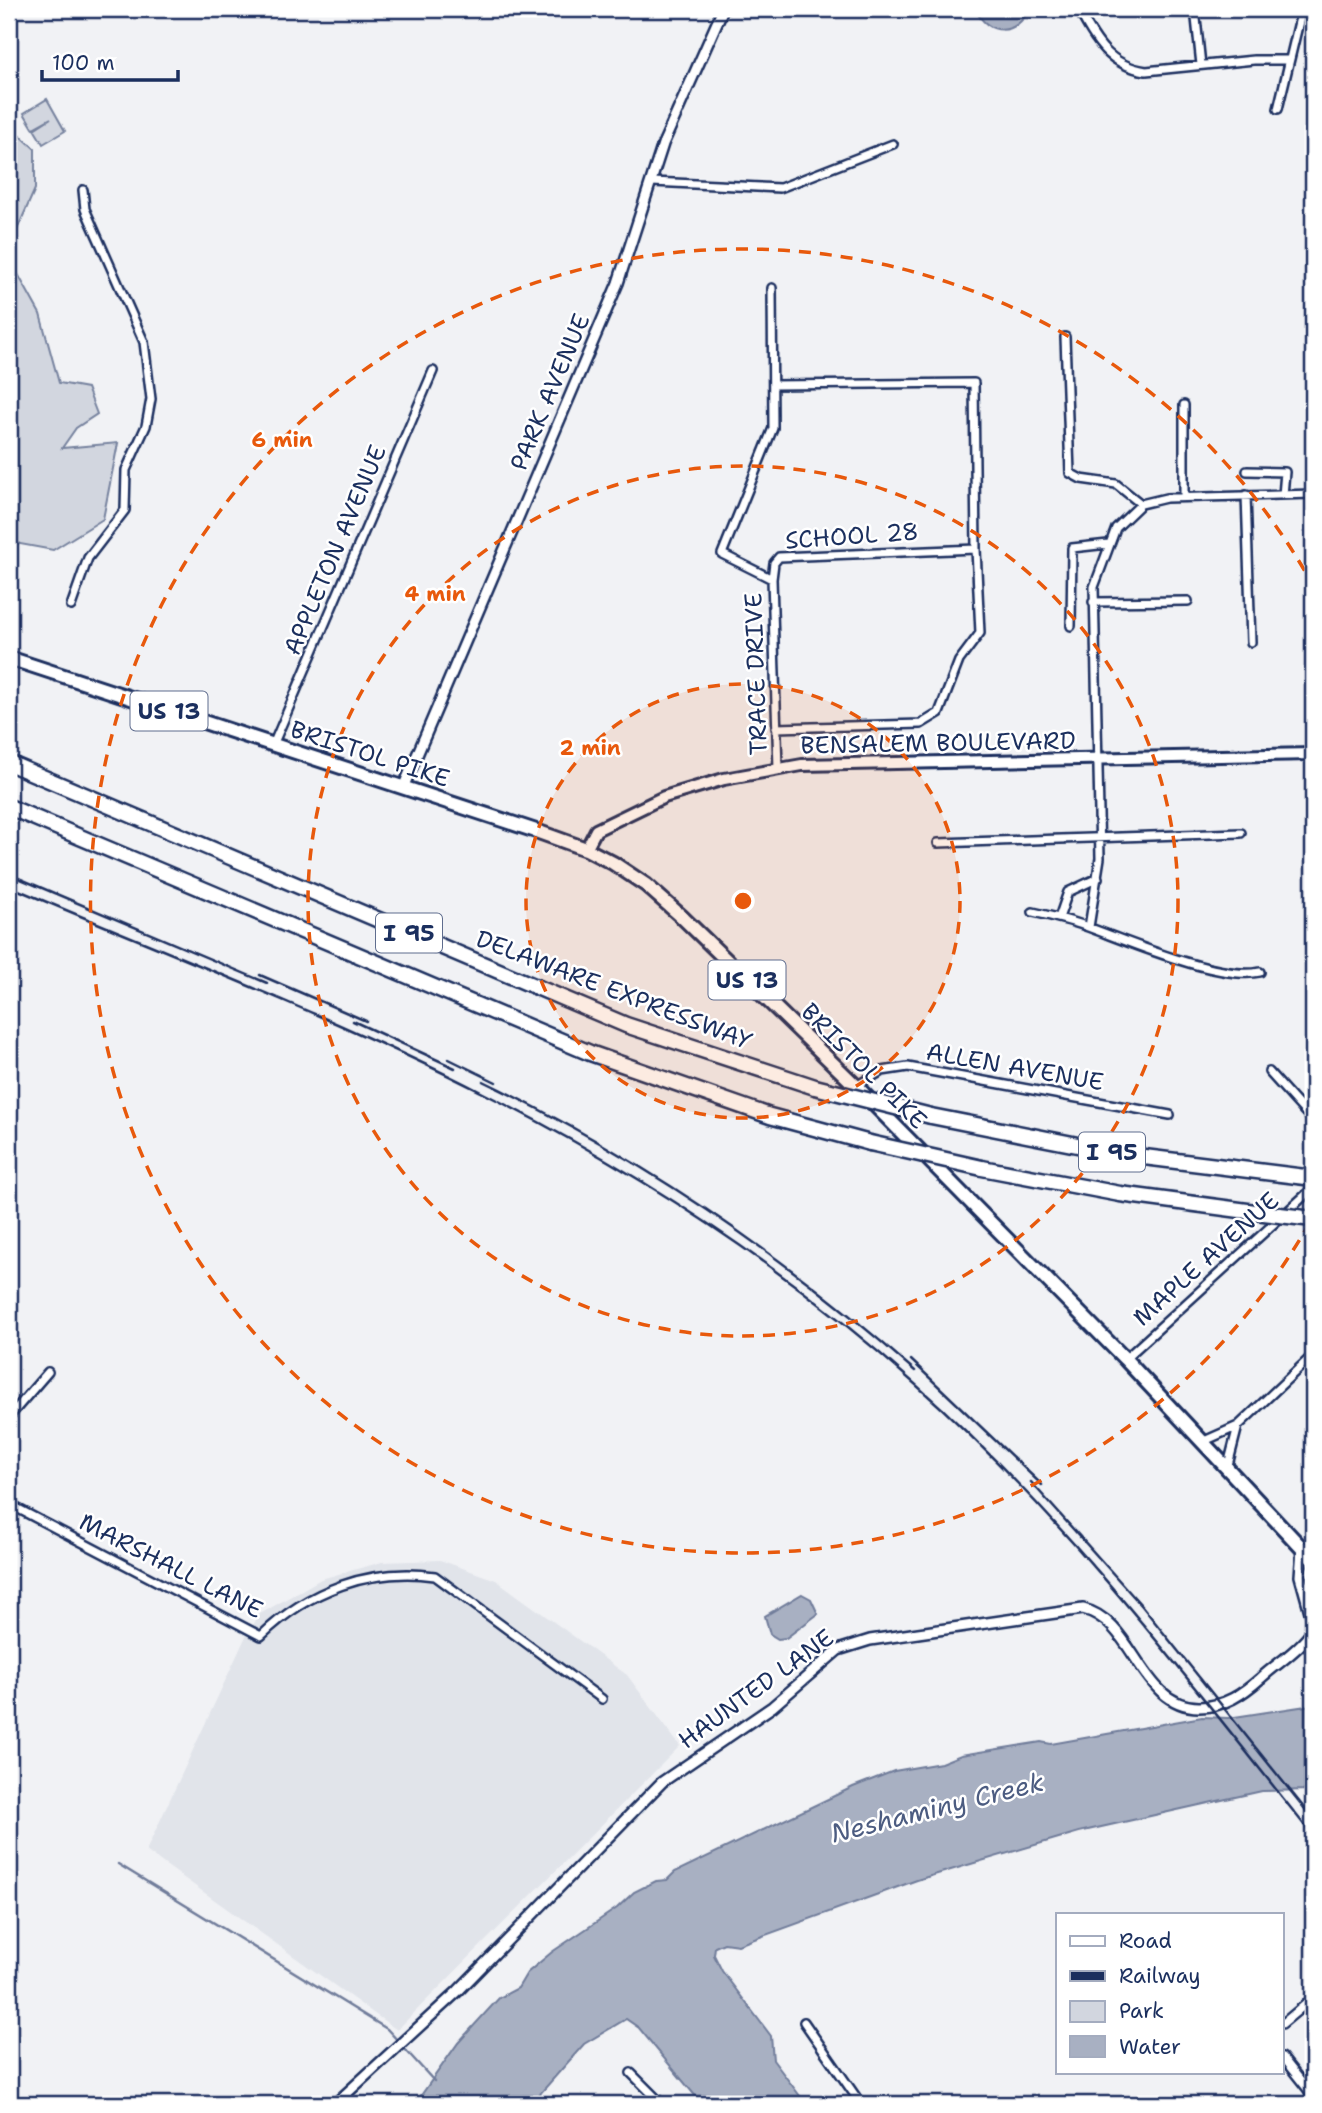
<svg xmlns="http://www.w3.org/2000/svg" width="1322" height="2113" font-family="'Shantell Sans',sans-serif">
<rect width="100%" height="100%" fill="#f1f2f5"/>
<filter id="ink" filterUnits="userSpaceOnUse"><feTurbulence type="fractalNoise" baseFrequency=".0143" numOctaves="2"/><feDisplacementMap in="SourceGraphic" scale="14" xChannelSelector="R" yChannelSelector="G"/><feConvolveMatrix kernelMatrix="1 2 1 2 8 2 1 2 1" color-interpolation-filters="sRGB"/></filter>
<g filter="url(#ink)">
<!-- built -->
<path fill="#e1e4ea" d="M 440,1560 L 496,1580 L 627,1675 L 680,1746 L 397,2030 L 146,1851 L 246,1636 L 260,1614 L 321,1579 L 382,1562 Z"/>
<!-- green -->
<path fill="#d2d6df" stroke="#76829e" stroke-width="2" d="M 47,99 L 65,131 L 43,144 L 34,129 L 51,118 L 33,128 L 24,113 Z
M 9,125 L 35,149 L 35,189 L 9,248 Z
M 9,258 L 40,314 L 59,383 L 87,388 L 97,414 L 76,428 L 62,448 L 118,443 L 103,519 L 53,550 L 9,542 Z"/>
<!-- water -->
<path fill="#a8b0c2" stroke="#707c9a" stroke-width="2" d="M 975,9 L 1029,9 C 1016,37 988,36 975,9 Z
M 802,1594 L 811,1599 L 818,1614 L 786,1638 L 778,1639 L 770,1634 L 765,1616 Z
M 1313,1705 L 1313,1790 L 1262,1791 L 1079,1832 L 917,1880 L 738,1945 L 724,1943 L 715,1947 L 714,1955 L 722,1971 L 771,2036 L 773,2060 L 806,2104 L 702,2104 L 639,2028 L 626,2019 L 584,2044 L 531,2104 L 415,2104 L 458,2043 L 499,1998 L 518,1988 L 527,1973 L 552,1952 L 617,1908 L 634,1892 L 656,1881 L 667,1880 L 675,1872 L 853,1787 L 894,1771 L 941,1763 L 961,1755 L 1041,1742 L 1051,1744 L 1202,1717 L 1228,1718 Z"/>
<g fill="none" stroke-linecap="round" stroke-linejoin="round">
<!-- stream -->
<path stroke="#707c9a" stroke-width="2.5" d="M 118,1864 L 387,2029 L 399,2042
M 403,2047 L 434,2081"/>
<!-- minor casing -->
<g stroke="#1b2f5e" stroke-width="12">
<path id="minor" d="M 1078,9 C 1095,40 1108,65 1146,71 L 1254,60 L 1289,60
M 1195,9 L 1201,65
M 1278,109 L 1302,9
M 652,182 L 780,188 L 893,144
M 772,288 L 773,428 L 722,554 L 772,579 L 774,563 L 779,557 L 976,549
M 1065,337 L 1070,473 L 1081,479 L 1116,484 L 1141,504
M 773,385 L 974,383 L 976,549 L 980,633 L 959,661 L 939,713 L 921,724 L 776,728
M 1184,405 L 1184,497
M 1247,471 L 1285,472 L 1283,495
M 1246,495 L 1251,642
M 772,579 L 778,768
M 1093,602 L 1188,601
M 71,606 L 88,558 L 125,510 L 126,470 L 146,426 L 151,399 L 144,342 L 85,209 L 83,190
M 1071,626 L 1072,548 L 1108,544
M 273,745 L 433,371
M 938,843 L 1241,833
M 1033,912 C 1051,916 1069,920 1085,926 C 1127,941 1219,981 1260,972
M 1059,918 L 1068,892 L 1098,878
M 1089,927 L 1100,858 L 1094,587 L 1116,528 L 1141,504 L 1166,498 L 1313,494
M 1269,1072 L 1313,1121
M 856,1086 L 882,1071 L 908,1067 L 1170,1115
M 1125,1359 L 1313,1188
M 9,1417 L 48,1372
M 1202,1442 L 1238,1426 L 1313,1355
M 1227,1469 L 1238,1426
M 9,1504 L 261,1636 C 308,1590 371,1567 435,1576 L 602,1699
M 1302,1549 L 1313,1544
M 804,2022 L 861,2104
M 1282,2024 L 1313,1998
M 1282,2057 L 1313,2096
M 631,2073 L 662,2104"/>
</g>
<!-- tertiary casing -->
<g stroke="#1b2f5e" stroke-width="14">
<path id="tertiary" d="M 403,788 L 618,283 L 663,144 L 723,9
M 1305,1594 L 1313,1580
M 335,2104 L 458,1991 L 662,1782 L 772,1707 L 838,1650 L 870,1640 L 1083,1609 C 1135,1621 1140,1707 1199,1707 C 1224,1707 1243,1694 1261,1678 C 1276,1664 1298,1651 1310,1634 L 1312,1619 L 1300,1576 L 1302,1549"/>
</g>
<!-- secondary casing -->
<g stroke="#1b2f5e" stroke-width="16">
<path id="secondary" d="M 586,849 L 596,830 L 664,797 L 724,779 L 802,765 L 1313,754"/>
</g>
<!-- primary casing -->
<g stroke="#1b2f5e" stroke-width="18">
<path id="primary" d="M 9,658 L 536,831 L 586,849 L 613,863 L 646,885 L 681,916 L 856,1086 L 1125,1359 L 1313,1560"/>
</g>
<!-- motorway casing -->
<g stroke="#1b2f5e" stroke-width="19">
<path id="motorway" d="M 9,763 L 626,1025 L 815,1087
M 9,807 L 590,1053 L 770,1116 L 870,1143
M 931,1116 L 1128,1155 L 1313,1178
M 982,1168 L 1120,1194 L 1255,1212"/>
</g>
<!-- minor -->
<use href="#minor" stroke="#fff" stroke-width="7"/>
<!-- tertiary -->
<use href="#tertiary" stroke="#fff" stroke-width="9"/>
<!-- secondary -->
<use href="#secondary" stroke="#fff" stroke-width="10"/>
<!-- primary -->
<use href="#primary" stroke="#fff" stroke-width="12"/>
<!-- motorway -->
<use href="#motorway" stroke="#fff" stroke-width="14"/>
<!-- rail -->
<path stroke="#1b2f5e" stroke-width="2.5" d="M 9,874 L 267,983
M 9,886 C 168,954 331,1015 485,1094 C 639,1172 787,1269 915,1384 C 1066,1518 1188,1679 1313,1836
M 260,975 L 366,1021
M 353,1021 L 455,1068
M 449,1059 L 496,1082
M 483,1081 C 640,1157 785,1256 915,1371
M 911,1360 L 1042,1485
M 1031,1482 L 1142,1606 L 1313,1819"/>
<!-- motorway-bridge casing -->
<g stroke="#1b2f5e" stroke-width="19" stroke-linecap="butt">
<path id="motorway-bridge" d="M 815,1087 L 931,1116
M 870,1143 L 982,1168
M 1255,1212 L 1313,1219"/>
</g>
<!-- motorway-bridge -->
<use href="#motorway-bridge" stroke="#fff" stroke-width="14"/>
</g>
</g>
<!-- distance rings -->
<circle cx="743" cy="901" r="217" fill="#e8590c" fill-opacity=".12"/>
<g fill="none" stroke="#e8590c" stroke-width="3.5" stroke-dasharray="12 9">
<circle cx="743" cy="901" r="217"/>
<circle cx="743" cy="901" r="435"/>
<path d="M1310 1222A652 652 0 1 1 1310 580"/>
</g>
<g text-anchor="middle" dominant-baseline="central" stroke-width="5" stroke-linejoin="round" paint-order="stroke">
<!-- shield labels -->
<g fill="#fff" stroke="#5f6d8e" stroke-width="2">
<rect x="130.5" y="691.5" width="77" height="39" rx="5"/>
<rect x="376" y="913.5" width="66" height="39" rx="5"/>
<rect x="708.5" y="960.5" width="77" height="39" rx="5"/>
<rect x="1079" y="1132.5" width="66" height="39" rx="5"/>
</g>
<g font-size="23" font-weight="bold" fill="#1b2f5e">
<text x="169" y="711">US 13</text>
<text x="409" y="933">I 95</text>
<text x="747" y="980">US 13</text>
<text x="1112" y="1152">I 95</text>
</g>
<!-- street labels -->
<g font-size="24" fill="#1b2f5e" stroke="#fff">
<text transform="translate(550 392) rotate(-67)">PARK AVENUE</text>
<text transform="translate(852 536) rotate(-4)">SCHOOL 28</text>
<text transform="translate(335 550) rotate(-67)">APPLETON AVENUE</text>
<text transform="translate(756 674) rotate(-92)">TRACE DRIVE</text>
<text transform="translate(938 743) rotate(-1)">BENSALEM BOULEVARD</text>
<text transform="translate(370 754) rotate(18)">BRISTOL PIKE</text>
<text transform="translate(614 990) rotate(21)">DELAWARE EXPRESSWAY</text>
<text transform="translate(864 1066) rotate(45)">BRISTOL PIKE</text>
<text transform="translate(1015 1067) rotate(10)">ALLEN AVENUE</text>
<text transform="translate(1206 1259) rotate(-42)">MAPLE AVENUE</text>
<text transform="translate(171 1566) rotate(27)">MARSHALL LANE</text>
<text transform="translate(756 1689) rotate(-36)">HAUNTED LANE</text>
</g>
<!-- water labels -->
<g font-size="26" font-style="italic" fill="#4c5c81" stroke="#fff">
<text transform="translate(937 1807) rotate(-14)">Neshaminy Creek</text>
</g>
</g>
<circle cx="743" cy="901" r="10" fill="#e8590c" stroke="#fff" stroke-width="3.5"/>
<g font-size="21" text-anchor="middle" font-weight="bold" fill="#e8590c" stroke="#fff" stroke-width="5" stroke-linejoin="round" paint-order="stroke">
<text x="282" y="447">6 min</text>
<text x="435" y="601">4 min</text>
<text x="590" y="755">2 min</text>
</g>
<!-- margin -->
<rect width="1322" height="2113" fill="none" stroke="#fff" stroke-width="35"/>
<rect x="18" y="18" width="1287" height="2078" fill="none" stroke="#1b2f5e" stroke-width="2.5" filter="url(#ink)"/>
<!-- legend -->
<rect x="1056" y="1913" width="228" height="161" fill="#ffffff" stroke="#a4acbf" stroke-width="2"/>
<rect x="1070" y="1936" width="35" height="10" fill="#ffffff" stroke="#a4acbf" stroke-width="2"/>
<text x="1119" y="1948" font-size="21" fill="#1b2f5e">Road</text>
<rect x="1070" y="1971" width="35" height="10" fill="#1b2f5e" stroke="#a4acbf" stroke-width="2"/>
<text x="1119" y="1983" font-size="21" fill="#1b2f5e">Railway</text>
<rect x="1070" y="2001" width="35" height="21" fill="#d2d6df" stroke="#a4acbf" stroke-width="2"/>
<text x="1119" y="2018" font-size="21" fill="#1b2f5e">Park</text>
<rect x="1070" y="2036" width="35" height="21" fill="#a8b0c2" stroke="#a4acbf" stroke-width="2"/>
<text x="1119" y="2054" font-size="21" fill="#1b2f5e">Water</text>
<!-- scale -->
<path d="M42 70v10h136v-10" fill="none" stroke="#1b2f5e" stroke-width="3.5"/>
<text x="52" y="70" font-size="21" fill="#1b2f5e" stroke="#ffffff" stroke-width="5" paint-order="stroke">100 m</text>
</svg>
